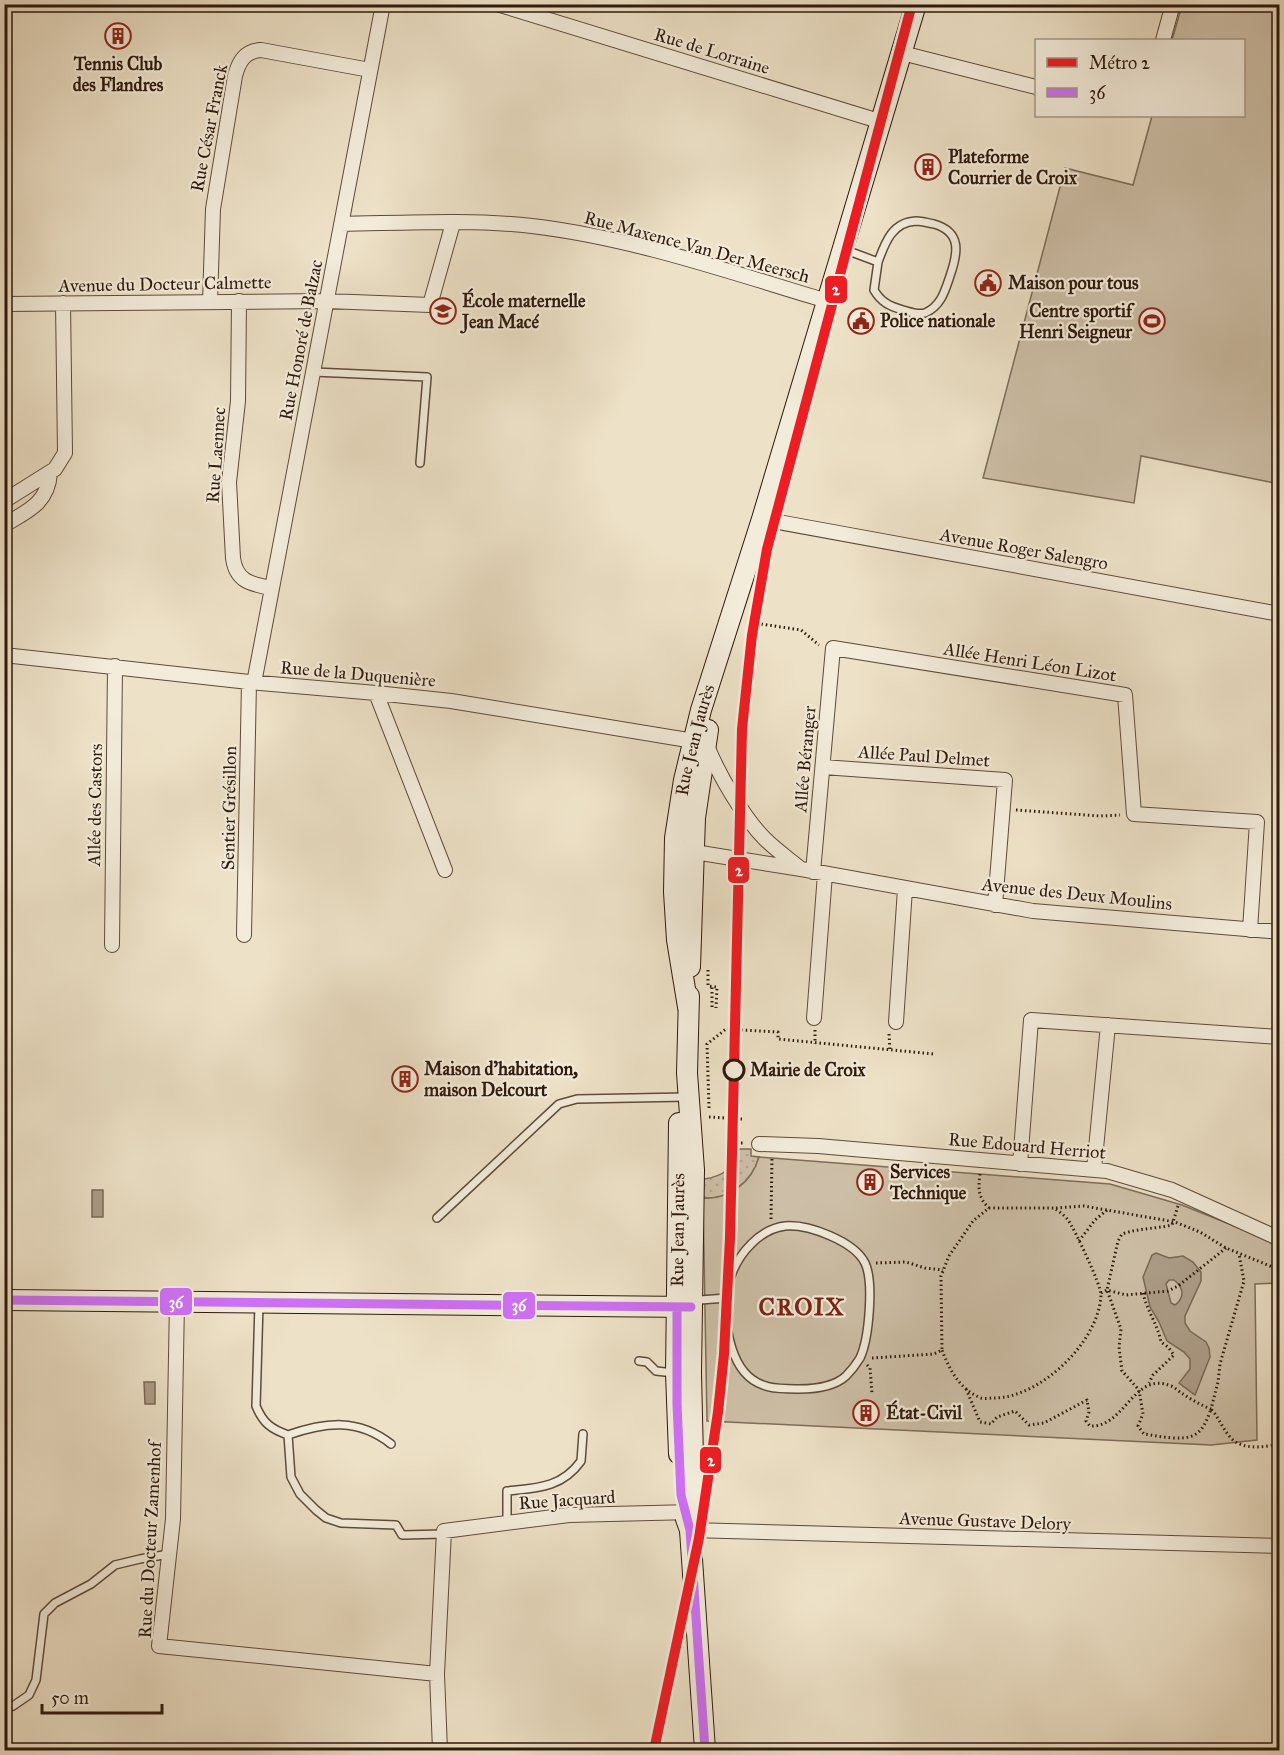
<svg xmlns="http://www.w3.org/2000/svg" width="1284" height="1755" font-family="'IM FELL Great Primer',serif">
<defs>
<pattern id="grass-dots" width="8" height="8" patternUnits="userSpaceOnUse" patternTransform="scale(1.5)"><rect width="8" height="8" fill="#cdbfa7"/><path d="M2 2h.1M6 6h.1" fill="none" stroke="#b0a48f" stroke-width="1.8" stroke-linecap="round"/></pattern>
</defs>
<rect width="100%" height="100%" fill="#ede1c7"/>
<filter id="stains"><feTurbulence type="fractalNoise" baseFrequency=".00333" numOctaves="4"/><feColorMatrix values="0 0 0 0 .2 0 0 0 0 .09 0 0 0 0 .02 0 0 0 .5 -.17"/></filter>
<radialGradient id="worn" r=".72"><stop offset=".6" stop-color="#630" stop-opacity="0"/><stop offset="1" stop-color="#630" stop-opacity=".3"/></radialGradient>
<!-- grass -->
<path fill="url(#grass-dots)" stroke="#7e6c5a" stroke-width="1.5" d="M 738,1149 L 751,1149 L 751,1156 L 759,1157 C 752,1182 729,1200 703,1198 L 704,1179 C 720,1177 739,1167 738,1149 Z"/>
<!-- park -->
<path fill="#cdbfa7" stroke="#7e6c5a" stroke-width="1.5" d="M 1182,5 L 1279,5 L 1279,484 L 1141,456 L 1134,503 L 983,478 L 1065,168 L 1133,185 L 1152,116 L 1244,116 L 1244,40 L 1172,40 Z
M 759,1157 L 1110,1184 L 1182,1205 L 1279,1244 L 1279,1283 L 1255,1284 L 1257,1440 L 1211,1445 L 707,1421 L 703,1198 C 729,1200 752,1182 759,1157 Z"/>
<!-- water -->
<path fill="#ac9d87" stroke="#7a6856" stroke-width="1.5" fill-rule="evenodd" d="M 92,1190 L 103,1190 L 103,1217 L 92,1217 Z
M 1156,1253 L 1169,1258 L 1183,1256 L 1193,1262 L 1201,1272 L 1201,1281 L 1185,1316 L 1185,1323 L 1190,1331 L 1206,1342 L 1209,1348 L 1210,1357 L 1195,1395 L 1179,1383 L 1190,1369 L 1190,1359 L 1184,1352 L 1167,1341 L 1159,1322 L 1150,1307 L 1143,1277 L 1152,1255 ZM 1169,1280 L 1174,1280 C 1184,1288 1185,1297 1175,1305 L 1171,1303 L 1166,1284 Z
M 144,1382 L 155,1382 L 155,1404 L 145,1404 Z"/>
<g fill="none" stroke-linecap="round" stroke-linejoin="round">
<!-- lane casing -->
<g stroke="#5e4b3b" stroke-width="10">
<path id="lane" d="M 846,250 L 878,262 L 874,290 C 881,302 889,306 903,310 C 910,312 918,315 925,313 C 941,306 945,291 950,276 C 958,253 962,232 934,224 C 928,223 922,221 916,221 C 892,222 885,243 878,262
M 314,372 L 427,377 L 420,463
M 437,1218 L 559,1104 L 577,1099 L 687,1097
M 259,1304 L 256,1406 C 263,1423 271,1429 288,1435 L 291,1477 L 300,1494 L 316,1510 L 326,1518 L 341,1523 L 396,1525 L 402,1535 L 444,1534
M 694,1304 L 700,1300 L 727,1298 C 724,1327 731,1374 763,1385 C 774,1390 787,1388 799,1389 C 814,1389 834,1387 846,1376 C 851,1371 857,1363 860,1358 C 869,1339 874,1282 865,1263 C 854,1241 808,1224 785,1226 C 760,1229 739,1253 731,1276 C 728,1283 728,1291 727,1298
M 639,1361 L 647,1362 L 656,1371 L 674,1373
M 288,1435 C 326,1422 358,1418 391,1444
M 507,1523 L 507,1491 C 536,1488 562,1488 581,1461 L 583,1434
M 4,1708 L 13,1706 L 29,1695 L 36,1680 L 44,1614 L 55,1603 L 91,1584 L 115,1565 L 140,1559 L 169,1554"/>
</g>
<!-- street casing -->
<g stroke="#5e4b3b" stroke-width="16">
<path id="street" d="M 497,4 L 882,122
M 1163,40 L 1173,4
M 902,53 L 1036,87
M 341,224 C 404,223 469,219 532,226 C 633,238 730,272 827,301
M 239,301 L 238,401 L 229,482 L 233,558 C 236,581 250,584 271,588
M 210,302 L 213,209 L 235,76 C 239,61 245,51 261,50 L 370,70
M 4,304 L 327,301 L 430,305 L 453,223
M 4,501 L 55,469 L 65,453 L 63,303
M 762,519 L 1280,614
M 4,525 C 28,511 48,503 50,473
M 4,655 L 249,682 L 376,693 L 451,701 L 706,743 C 717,772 743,817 765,839 C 776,850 789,859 801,869
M 254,683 L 383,4
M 376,693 L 445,870
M 823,767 L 1005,780 L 995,905
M 688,851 L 801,869 L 1033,911 L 1280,932
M 813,872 L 833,648 L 1125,695 L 1134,814 L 1257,822 L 1250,930
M 244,935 L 249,682
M 112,945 L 115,666
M 814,1018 L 825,874
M 896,1022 L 905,889
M 759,1144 L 818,1146 L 1107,1171 L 1172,1190 L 1280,1239
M 1020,1164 L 1031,1020 L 1280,1037
M 1094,1169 L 1108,1025
M 177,1302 L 173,1519 L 159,1646 L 437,1674
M 690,1530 L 1280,1546
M 440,1750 L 437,1674 L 444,1531 L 569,1515 L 693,1512"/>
</g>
<!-- secondary casing -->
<g stroke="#2e190c" stroke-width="22">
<g id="secondary">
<path d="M 690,967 L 695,818 L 708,730"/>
<path d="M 689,996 L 687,1073 L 694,1170 L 691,1373 L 694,1502 L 690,1530"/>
<path id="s1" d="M 688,1007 L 677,940 L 674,892 L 675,838 L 684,780 L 701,710 L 762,519 L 916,4"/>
<path d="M 4,1300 L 691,1307"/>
<path id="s2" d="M 679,1454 L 676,1373 L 679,1123"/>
<path d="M 686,1519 L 690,1530 L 705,1750"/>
</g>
</g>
<!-- path -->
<path stroke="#2e190c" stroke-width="3" stroke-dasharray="1.5 3" stroke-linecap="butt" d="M 748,622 L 801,630 L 819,645
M 1016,810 L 1100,816 L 1120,815
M 708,970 L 708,986 L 717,987 L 716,1008
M 712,1007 L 712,987
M 815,1030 L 815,1044
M 889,1034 L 890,1050
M 709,1108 L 707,1044 L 726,1029 L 778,1032 L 778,1039 L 934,1054
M 709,1117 L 742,1119
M 737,1119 L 738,1143 L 745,1143
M 980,1174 C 978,1188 978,1198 989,1208
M 1178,1206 L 1172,1225 C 1155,1229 1139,1228 1122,1234 L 1118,1241 L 1107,1290 L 1121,1329 L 1119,1347 L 1122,1371 L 1139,1390 L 1143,1414 L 1138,1426 L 1144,1434 C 1158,1436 1184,1442 1196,1434 C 1204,1429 1208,1417 1211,1409 C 1219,1418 1223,1429 1230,1437 C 1242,1451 1264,1447 1280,1444
M 1056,1208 L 1084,1206 L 1175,1222 L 1200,1232 L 1226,1248 L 1280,1270
M 771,1219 L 772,1157
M 1079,1241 L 1095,1220 L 1107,1210
M 876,1263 L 906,1262 L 925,1268 L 943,1270
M 1101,1293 L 1107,1290 L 1126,1295 L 1168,1291 L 1178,1286 L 1226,1248
M 1143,1293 C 1147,1311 1158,1325 1161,1342 L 1168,1347 L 1174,1355 L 1153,1375 L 1149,1383
M 872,1358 L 934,1354 L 942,1350 L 941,1276 L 949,1256 L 973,1221 L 989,1208 L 1054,1208 C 1059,1211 1064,1215 1068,1220 C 1075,1230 1101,1285 1101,1295 C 1099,1342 1040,1398 994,1398 C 990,1398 985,1399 981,1398 C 960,1390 949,1369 942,1350
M 867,1365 L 870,1368 L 872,1394
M 966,1389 L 980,1422 L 991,1424 L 997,1417 L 1015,1411 L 1029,1425 L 1044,1423 L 1087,1400 L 1089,1412 L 1086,1421 L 1090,1426 C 1125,1428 1134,1370 1171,1386 C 1175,1387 1179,1392 1183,1394 C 1192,1400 1201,1405 1211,1409 L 1218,1382 L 1220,1364 L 1244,1281 L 1239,1254"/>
<!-- lane -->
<use href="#lane" stroke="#f3ecdb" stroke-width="7"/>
<!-- street -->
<use href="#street" stroke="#f3ecdb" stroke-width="14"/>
<!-- secondary -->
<use href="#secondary" stroke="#f3ecdb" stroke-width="20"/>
<!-- bus-1 casing -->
<g stroke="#f3ecdb" stroke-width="14">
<path id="bus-1" d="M 4,1300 L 691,1307
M 677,1307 L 677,1404 L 681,1495 L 690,1530 L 705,1750"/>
</g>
<!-- bus-1 -->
<use href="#bus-1" stroke="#ce70f6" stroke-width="9"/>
<!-- metro-1 casing -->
<g stroke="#f3ecdb" stroke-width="15">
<path id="metro-1" d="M 654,1750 L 699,1538 L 718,1412 L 724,1354 L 730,1238 L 742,729 L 752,635 L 767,549 L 912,4"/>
</g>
<!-- metro-1 -->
<use href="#metro-1" stroke="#ed1d24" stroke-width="10"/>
</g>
<!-- icons -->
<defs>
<g id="building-ring" transform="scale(1.35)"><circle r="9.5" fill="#f3ecdb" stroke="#8f2418" stroke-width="1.5"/><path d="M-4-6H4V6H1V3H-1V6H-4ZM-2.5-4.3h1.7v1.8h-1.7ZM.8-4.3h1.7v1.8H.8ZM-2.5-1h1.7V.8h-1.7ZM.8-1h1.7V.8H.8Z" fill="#8f2418"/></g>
<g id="civic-ring" transform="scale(1.35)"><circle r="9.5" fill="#f3ecdb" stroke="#8f2418" stroke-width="1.5"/><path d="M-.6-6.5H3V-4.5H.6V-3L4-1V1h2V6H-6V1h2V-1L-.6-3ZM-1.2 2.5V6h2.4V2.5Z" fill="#8f2418"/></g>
<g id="school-ring" transform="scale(1.35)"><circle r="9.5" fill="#f3ecdb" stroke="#8f2418" stroke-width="1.5"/><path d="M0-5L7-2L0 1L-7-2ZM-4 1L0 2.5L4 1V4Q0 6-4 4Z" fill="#8f2418"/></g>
<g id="stadium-ring" transform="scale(1.35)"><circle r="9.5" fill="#f3ecdb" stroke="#8f2418" stroke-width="1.5"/><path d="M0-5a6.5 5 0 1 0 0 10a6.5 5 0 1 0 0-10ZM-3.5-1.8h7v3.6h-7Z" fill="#8f2418"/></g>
</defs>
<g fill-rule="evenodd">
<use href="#building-ring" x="118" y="36"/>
<use href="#building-ring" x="928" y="167"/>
<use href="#civic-ring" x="988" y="283"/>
<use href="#school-ring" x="443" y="311"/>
<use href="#civic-ring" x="861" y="321"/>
<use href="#stadium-ring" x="1152" y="321"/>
<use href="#building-ring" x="405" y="1079"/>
<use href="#building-ring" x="870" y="1182"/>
<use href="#building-ring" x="866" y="1413"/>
</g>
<!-- markers -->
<circle fill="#f3ecdb" stroke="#2e190c" stroke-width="3" cx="734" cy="1070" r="10"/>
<g text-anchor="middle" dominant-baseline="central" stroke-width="4.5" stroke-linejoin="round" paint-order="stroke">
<!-- street labels -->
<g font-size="18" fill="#2e190c" stroke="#f3ecdb">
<text transform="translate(712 51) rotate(17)">Rue de Lorraine</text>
<text transform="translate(209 128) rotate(-79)">Rue César Franck</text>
<text transform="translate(697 247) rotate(15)">Rue Maxence Van Der Meersch</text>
<text transform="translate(165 284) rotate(-1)">Avenue du Docteur Calmette</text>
<text transform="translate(301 340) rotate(-79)">Rue Honoré de Balzac</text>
<text transform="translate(216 455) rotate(-86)">Rue Laennec</text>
<text transform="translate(1024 549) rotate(10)">Avenue Roger Salengro</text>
<text transform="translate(1030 662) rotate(9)">Allée Henri Léon Lizot</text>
<text transform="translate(358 674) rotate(5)">Rue de la Duquenière</text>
<text stroke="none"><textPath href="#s1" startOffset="270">Rue Jean Jaurès</textPath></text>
<text transform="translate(924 756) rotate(4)">Allée Paul Delmet</text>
<text transform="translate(805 759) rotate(-85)">Allée Béranger</text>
<text transform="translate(95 805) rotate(-89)">Allée des Castors</text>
<text transform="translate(229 808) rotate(-89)">Sentier Grésillon</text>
<text transform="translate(1077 894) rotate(6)">Avenue des Deux Moulins</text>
<text transform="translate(1027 1146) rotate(5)">Rue Edouard Herriot</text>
<text stroke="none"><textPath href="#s2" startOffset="224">Rue Jean Jaurès</textPath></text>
<text transform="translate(567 1500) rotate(-4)">Rue Jacquard</text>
<text transform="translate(985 1521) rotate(2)">Avenue Gustave Delory</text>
<text transform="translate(150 1540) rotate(-87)">Rue du Docteur Zamenhof</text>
</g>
<!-- poi labels -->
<g font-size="18" font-weight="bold" fill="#2e190c" stroke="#f3ecdb" text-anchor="start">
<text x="118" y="64" text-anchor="middle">Tennis Club<tspan x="118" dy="21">des Flandres</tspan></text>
<text x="948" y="157">Plateforme<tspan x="948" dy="21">Courrier de Croix</tspan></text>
<text x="1008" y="283">Maison pour tous</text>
<text x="462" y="301">École maternelle<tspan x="462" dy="21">Jean Macé</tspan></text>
<text x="1132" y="311" text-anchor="end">Centre sportif<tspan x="1132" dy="21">Henri Seigneur</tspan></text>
<text x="880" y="321">Police nationale</text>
<text x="424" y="1069">Maison d'habitation,<tspan x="424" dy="21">maison Delcourt</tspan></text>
<text x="890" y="1172">Services<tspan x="890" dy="21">Technique</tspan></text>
<text x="886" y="1413">État-Civil</text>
</g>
<!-- stop labels -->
<g font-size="18" font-weight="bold" fill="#2e190c" stroke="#f3ecdb" text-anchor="start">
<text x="750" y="1070">Mairie de Croix</text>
</g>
<!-- district labels -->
<g font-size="24" font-weight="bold" letter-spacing="1.5" fill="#7a1f14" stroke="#f3ecdb">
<text x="802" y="1307">CROIX</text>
</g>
</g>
<g stroke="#f3ecdb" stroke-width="2">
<rect x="824" y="275" width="24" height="29" rx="6" fill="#ed1d24"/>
<rect x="727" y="856" width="23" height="28" rx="6" fill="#ed1d24"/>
<rect x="159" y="1287" width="34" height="29" rx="6" fill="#ce70f6"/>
<rect x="502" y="1291" width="34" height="29" rx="6" fill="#ce70f6"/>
<rect x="699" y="1446" width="23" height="28" rx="6" fill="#ed1d24"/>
</g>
<g font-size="16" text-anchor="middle" font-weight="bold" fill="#fff">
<text x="836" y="295">2</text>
<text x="739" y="876">2</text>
<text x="176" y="1308">36</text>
<text x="519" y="1311">36</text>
<text x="711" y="1466">2</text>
</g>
<!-- margin -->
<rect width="1284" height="1755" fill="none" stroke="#ede1c7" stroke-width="24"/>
<rect x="6" y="6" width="1272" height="1743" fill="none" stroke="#2e190c" stroke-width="3"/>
<rect x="12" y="12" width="1260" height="1731" fill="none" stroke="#2e190c" stroke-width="1.5"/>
<!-- legend -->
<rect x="1035" y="39" width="210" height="78" fill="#f3ecdb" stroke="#a49888" stroke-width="1.5"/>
<rect x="1047" y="58" width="30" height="9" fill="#ed1d24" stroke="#a49888" stroke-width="1.5"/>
<text x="1089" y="69" font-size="18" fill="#2e190c">Métro 2</text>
<rect x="1047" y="88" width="30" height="9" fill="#ce70f6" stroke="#a49888" stroke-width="1.5"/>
<text x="1089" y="99" font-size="18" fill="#2e190c">36</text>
<!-- scale -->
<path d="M42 1704v9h120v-9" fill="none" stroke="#2e190c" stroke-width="3"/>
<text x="51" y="1704" font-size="18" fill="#2e190c" stroke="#f3ecdb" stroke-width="4.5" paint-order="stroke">50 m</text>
<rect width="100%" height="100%" filter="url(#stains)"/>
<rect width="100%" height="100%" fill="url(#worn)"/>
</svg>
